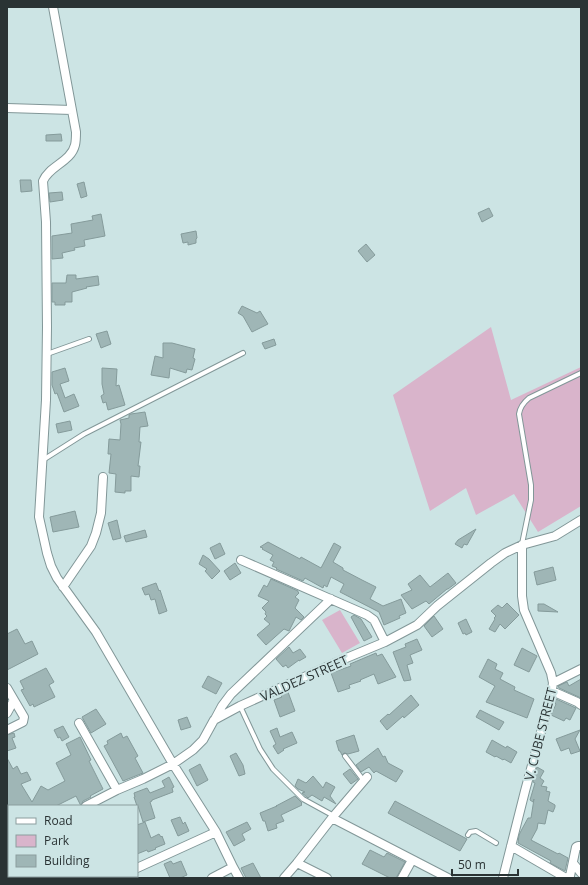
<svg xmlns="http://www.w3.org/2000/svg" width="588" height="885" font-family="'Open Sans',sans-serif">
<rect width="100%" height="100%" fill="#cce4e4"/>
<!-- green -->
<path fill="#d9b4cb" d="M 491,327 L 511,400 L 581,367 L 581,506 L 538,532 L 514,494 L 476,515 L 466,488 L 430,511 L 393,395 Z
M 340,610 L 360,643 L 342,653 L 322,620 Z"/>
<!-- building -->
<path fill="#9fb6b6" stroke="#859b9b" d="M 61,134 L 62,141 L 46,141 L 46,135 Z
M 20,180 L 31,180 L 32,191 L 21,192 Z
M 84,182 L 87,196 L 81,198 L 77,184 Z
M 62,192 L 63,200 L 50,202 L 49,193 Z
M 489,208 L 493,216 L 482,222 L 478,213 Z
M 101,214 L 105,236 L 84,240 L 85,246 L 74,248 L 75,250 L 62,253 L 63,258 L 52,259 L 52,236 L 72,233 L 71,224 L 93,220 L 92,216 Z
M 196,231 L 197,238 L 196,239 L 196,243 L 188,245 L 188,242 L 183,243 L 181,234 Z
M 366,244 L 375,255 L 367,262 L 358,251 Z
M 67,275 L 76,275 L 76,279 L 98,276 L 99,285 L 86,287 L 87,288 L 72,292 L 72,302 L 65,302 L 65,305 L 55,305 L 55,302 L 52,302 L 52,283 L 66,283 Z
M 242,306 L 257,313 L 260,311 L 268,324 L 252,332 L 243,316 L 238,313 Z
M 107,331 L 111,344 L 101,348 L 96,334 Z
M 274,339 L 276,345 L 265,349 L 262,343 Z
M 163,343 L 172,343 L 195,349 L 193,358 L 195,359 L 192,370 L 187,369 L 186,373 L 170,368 L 169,378 L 151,375 L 155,356 L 163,358 Z
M 65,368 L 69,381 L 60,384 L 65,398 L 74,394 L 79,406 L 64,412 L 57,393 L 55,394 L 52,385 L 52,372 Z
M 102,368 L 117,369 L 116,386 L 119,385 L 125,405 L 108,410 L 106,402 L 103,403 L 101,396 L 104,394 L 102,384 Z
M 145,412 L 148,426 L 140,427 L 139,442 L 141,442 L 138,466 L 140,466 L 139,477 L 131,476 L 131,491 L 125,491 L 125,493 L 115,492 L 116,474 L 109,473 L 111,454 L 108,454 L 109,439 L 120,440 L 121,424 L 120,420 L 129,418 L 129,415 L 131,414 Z
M 70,421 L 72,430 L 58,433 L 56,424 Z
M 75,511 L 79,527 L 53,532 L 50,517 Z
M 117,520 L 121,538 L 113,540 L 108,523 Z
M 476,529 L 467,545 L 464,544 L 462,548 L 455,544 L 458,540 Z
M 145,530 L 147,537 L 126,542 L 124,536 Z
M 268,542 L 300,559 L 301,557 L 321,568 L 334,543 L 341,547 L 333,562 L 343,568 L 343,570 L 362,580 L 376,587 L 370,599 L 383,606 L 401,599 L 406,613 L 399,616 L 400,618 L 384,625 L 379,612 L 340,592 L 344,584 L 331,577 L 327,587 L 324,585 L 323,588 L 305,578 L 303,581 L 276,569 L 277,568 L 272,566 L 274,562 L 270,560 L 273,555 L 262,549 L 263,548 L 260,547 Z
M 220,543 L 225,554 L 215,559 L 210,548 Z
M 203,555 L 209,559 L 220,571 L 212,579 L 205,571 L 207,569 L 199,564 Z
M 235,563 L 241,573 L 230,580 L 224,571 Z
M 553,567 L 556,580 L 537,585 L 534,572 Z
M 448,573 L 456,583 L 448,589 L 447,589 L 429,604 L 426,601 L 412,609 L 401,595 L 412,590 L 408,584 L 420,575 L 430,587 Z
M 271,579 L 298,591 L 298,592 L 299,593 L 295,597 L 299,600 L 295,608 L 304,617 L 301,620 L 296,617 L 289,631 L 284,629 L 266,645 L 257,635 L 270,624 L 264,619 L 267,616 L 265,614 L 266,612 L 262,608 L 269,601 L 258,596 L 264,585 L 267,587 Z
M 156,583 L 159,591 L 160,590 L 167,611 L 159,614 L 155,599 L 151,600 L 149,594 L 145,595 L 142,588 Z
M 507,603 L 519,615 L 505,629 L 500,624 L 495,632 L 489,629 L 495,619 L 494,618 L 496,616 L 491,611 L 498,605 L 502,608 Z
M 538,604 L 544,604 L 558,612 L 538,611 Z
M 354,615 L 361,619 L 372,637 L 364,641 L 351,617 Z
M 434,616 L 443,629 L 432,637 L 424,626 Z
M 466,619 L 472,632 L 466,635 L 465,633 L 463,634 L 458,623 Z
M 17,629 L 25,644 L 32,641 L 38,654 L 7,670 L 7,634 Z
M 417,639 L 422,650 L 410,655 L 413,663 L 407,665 L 411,680 L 404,681 L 393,652 L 406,647 L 405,644 Z
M 289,647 L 293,653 L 300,649 L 306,657 L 299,661 L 299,660 L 288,668 L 286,665 L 283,667 L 276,659 Z
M 522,648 L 537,656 L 529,672 L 514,665 Z
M 376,653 L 377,656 L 382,654 L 396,677 L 378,684 L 374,674 L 360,680 L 361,681 L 349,685 L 350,688 L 338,692 L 331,673 L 351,666 L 350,664 Z
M 488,659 L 497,664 L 495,669 L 503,673 L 500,679 L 515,687 L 514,690 L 534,699 L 527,718 L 486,702 L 495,686 L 479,677 Z
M 46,668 L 54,682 L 49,685 L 55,697 L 34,707 L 33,704 L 30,706 L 21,690 L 24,689 L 20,681 Z
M 208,676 L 222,683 L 216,694 L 202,687 Z
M 581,679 L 581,698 L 559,688 L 558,686 L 567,682 L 569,686 Z
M 288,692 L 295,711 L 280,717 L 274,700 L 282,697 L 280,695 Z
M 411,695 L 419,705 L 404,718 L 403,716 L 387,730 L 380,721 L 388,714 L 389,715 Z
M 556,699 L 576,708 L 570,720 L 566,718 L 564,721 L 551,715 L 556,704 L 555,703 Z
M 96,709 L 106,724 L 91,733 L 82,717 Z
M 480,710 L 504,722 L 499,730 L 476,717 Z
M 187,717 L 191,727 L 181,730 L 178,720 Z
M 63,726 L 69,737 L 62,741 L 60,737 L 58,738 L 54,730 Z
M 277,728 L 280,737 L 292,732 L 297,743 L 283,749 L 284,750 L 278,754 L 273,746 L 276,744 L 270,731 Z
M 580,730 L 575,739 L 580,751 L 571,754 L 569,748 L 561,751 L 556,739 Z
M 14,733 L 15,737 L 12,738 L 16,748 L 7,751 L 7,735 Z
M 121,733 L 123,738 L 127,736 L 138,756 L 135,758 L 143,773 L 123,781 L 104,746 L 108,744 L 107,741 Z
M 354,735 L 359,751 L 348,754 L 344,753 L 342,755 L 340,751 L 339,751 L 336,741 Z
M 80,737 L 91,760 L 89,761 L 103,789 L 90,796 L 91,797 L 83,801 L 81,806 L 76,796 L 56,806 L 7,806 L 7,758 L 13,769 L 17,766 L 21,774 L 27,772 L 31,780 L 21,784 L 32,802 L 41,786 L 48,790 L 65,781 L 56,763 L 71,755 L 66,744 Z
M 492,740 L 506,748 L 507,746 L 517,752 L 511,763 L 504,759 L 503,760 L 496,756 L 495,757 L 486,752 Z
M 378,748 L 383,757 L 385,756 L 388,763 L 403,771 L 396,782 L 376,771 L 374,773 L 369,767 L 361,772 L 356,765 Z
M 236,753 L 243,765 L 245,774 L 239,776 L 230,756 Z
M 200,764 L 208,780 L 197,786 L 189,770 Z
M 537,767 L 544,771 L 540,778 L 544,781 L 541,786 L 547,787 L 546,791 L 550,792 L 548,801 L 555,805 L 555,807 L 553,812 L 548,810 L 545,824 L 538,823 L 537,829 L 531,840 L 558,854 L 559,853 L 568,858 L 565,871 L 550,863 L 551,861 L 518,843 L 519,835 L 522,829 L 528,818 L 531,818 L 534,799 L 533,802 L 530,800 L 535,783 L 533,782 Z
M 350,769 L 358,779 L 351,784 L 343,774 Z
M 313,776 L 323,788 L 326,782 L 335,787 L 330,796 L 336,804 L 324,797 L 322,801 L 312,795 L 308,798 L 302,793 L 305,792 L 298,789 L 295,786 L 298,779 L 306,783 Z
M 169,777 L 174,787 L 172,788 L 173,792 L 152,800 L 152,801 L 150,802 L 155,818 L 143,822 L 138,806 L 137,806 L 134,797 L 135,797 L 134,793 L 147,788 L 150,793 L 165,787 L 162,781 Z
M 295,796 L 302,803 L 301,804 L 302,805 L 281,815 L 284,821 L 276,824 L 277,828 L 268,831 L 265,821 L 263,821 L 260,813 L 277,806 L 276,806 Z
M 395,801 L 467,839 L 460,851 L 388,813 Z
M 180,817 L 183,824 L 185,822 L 189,831 L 178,836 L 171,820 Z
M 145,822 L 151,838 L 159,834 L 161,837 L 162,836 L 165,844 L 155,848 L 156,849 L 148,852 L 147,850 L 137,854 L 137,825 Z
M 247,822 L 251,829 L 242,834 L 245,840 L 234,846 L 226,832 Z
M 370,850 L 384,857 L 387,853 L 405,862 L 396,878 L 390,878 L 362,864 Z
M 171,861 L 173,864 L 181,861 L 187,875 L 180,878 L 170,878 L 164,864 Z
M 253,863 L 261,878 L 246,878 L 241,868 Z"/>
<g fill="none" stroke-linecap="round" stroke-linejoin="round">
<!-- service casing -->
<g stroke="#829798" stroke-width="6">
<path id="service" d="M 47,354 L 89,339
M 43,460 L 84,434 L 243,353
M 522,544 L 531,500 L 531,485 L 519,414 C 520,407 523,403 529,398 L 581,373
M 240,706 L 260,749 L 273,769 L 303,799 L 334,816
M 345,756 L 364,781
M 468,835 L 470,832 L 476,831 L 496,843"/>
</g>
<!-- minor casing -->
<g stroke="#829798" stroke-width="10">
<path id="minor" d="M 53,7 L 76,132 C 76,137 76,141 75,145 C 71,162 49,166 43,181 L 46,222 L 47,327 L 46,400 L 39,517 L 47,553 L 51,566 L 57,578 L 96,632 L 173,764 L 216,832 L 233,867 L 212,878
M 7,108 L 72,110
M 241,560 L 367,615 L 374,620 L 385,642
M 63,587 L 91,546 L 96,533 L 101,513 L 103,477
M 553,683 L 581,669
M 7,688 L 24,717 L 23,722 L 7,730
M 552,691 L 577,702 L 581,705
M 7,713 L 14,700
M 215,719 L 222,706 L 231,694 L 331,599
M 79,723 L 117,790
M 86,806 L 117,790 L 143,779 L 173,764 L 193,750 L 203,740 L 214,720 L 240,706 L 344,659 L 385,642 L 417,625 L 437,606 L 491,563 L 505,553 L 522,545 L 555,536 L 581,520
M 332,818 L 448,878
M 7,822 L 9,825
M 511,846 L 566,878 L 568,878 L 570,876 L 576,847 L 578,846 L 581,846
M 297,863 L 327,878
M 573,863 L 581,873
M 233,867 L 239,878
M 137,868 L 216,832
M 39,876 L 40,878
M 117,878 L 121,876
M 284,878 L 297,863 L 332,818 L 367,777
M 402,878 L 412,860
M 503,878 L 525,791 L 551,695 L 553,683 L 551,673 L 524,610 L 522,596 L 522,545"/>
</g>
<!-- service -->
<use href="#service" stroke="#fff" stroke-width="4"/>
<!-- minor -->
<use href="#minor" stroke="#fff" stroke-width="8"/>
</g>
<g text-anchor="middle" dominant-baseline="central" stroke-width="4" stroke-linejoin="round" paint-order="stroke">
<!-- street labels -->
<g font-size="13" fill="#2a3334" stroke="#cce4e4">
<text transform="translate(304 678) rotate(-24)">VALDEZ STREET</text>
<text transform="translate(540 734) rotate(-76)">V. CUBE STREET</text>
</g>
</g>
<!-- border -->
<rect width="588" height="885" fill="none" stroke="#2a3334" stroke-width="16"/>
<!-- legend -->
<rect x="8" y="805" width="130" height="72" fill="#cce4e4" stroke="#8b9d9e"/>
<rect x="16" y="818" width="20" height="6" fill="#ffffff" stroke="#8b9d9e"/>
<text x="44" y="825" font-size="12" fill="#2a3334">Road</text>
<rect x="16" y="835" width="20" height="12" fill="#d9b4cb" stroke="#8b9d9e"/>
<text x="44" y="845" font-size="12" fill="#2a3334">Park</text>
<rect x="16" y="855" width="20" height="12" fill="#9fb6b6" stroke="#8b9d9e"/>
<text x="44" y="865" font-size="12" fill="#2a3334">Building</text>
<!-- scale -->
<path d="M452 869v6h66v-6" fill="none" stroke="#2a3334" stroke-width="2"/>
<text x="458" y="869" font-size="12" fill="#2a3334" stroke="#cce4e4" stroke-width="3" paint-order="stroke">50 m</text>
</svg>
